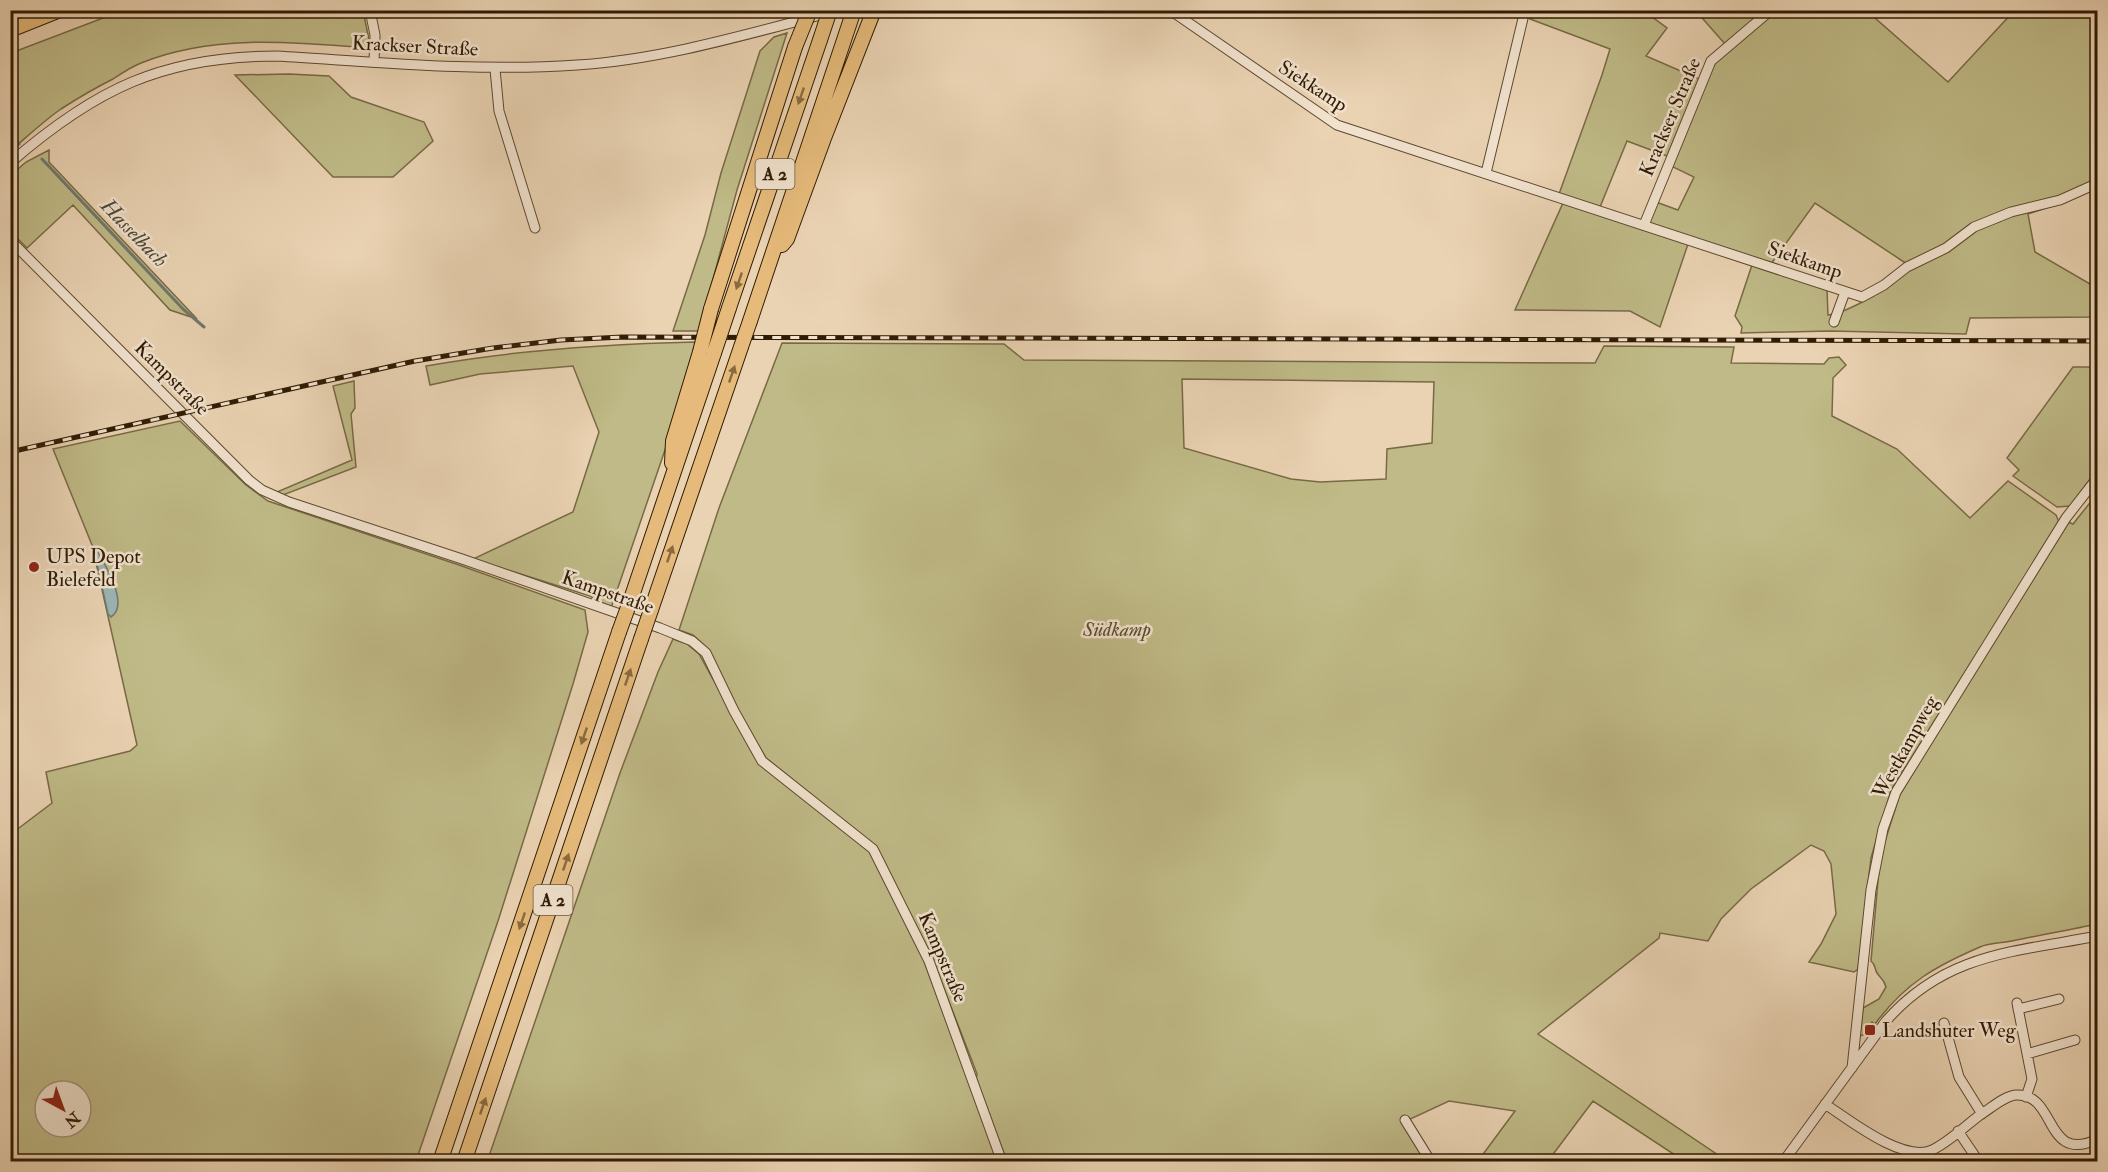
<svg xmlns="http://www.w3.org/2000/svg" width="2108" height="1172" font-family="'IM FELL Double Pica',serif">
<rect width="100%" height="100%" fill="#ead3b3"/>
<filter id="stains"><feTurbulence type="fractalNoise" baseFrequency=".00333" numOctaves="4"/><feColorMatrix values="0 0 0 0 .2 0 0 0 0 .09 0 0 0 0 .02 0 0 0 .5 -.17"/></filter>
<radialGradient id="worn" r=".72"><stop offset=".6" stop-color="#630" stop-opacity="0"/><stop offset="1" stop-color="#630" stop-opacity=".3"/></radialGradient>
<!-- green -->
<path fill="#bfba87" stroke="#786a45" stroke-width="1.5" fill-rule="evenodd" d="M 124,10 L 363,11 L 369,39 L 368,48 C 293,42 213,34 141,63 C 131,67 122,73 113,79 C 95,88 78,98 61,109 C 45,120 30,134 15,147 L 10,140 L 11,53 Z
M 1532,11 L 1655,11 L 1651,16 L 1667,28 L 1646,56 L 1699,79 L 1667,156 L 1627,141 L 1600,207 L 1559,194 L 1602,75 L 1610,49 L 1530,19 Z
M 1696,11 L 1766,11 L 1725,44 Z
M 1776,11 L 1884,11 L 1875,18 L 1948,82 L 2014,11 L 2097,11 L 2097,186 L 2055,205 L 2028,214 L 2035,252 L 2097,288 L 2097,317 L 1970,318 L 1966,334 L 1829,331 L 1741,333 L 1742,327 L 1735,316 L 1752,265 L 1827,289 L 1828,315 C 1842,314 1878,295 1888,286 C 1895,280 1901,271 1907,264 L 1815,203 L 1771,264 L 1648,224 L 1656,202 L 1678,210 L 1694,177 L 1671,166 L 1714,62 Z
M 787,33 L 737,190 L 699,331 L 673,331 L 705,235 L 721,173 L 760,51 L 774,37 Z
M 289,74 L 329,76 L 351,97 L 424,122 L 433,141 L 393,177 L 333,177 L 235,75 Z
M 49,150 L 49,162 L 197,319 L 170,310 L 73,205 L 27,248 L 11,232 L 11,175 L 26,162 Z
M 1563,203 L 1688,244 L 1660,327 L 1630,311 L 1515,310 Z
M 696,342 L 680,406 L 611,608 L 601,604 L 590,596 L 473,559 L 573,512 L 599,432 L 573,366 L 480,374 L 430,385 L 426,366 C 516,350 605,344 696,342 Z
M 782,343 L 1004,344 L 1024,360 L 1595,363 L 1604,346 L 1734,347 L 1731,363 L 1824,364 L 1829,358 L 1839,357 L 1846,365 L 1833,378 L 1832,416 L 1897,449 L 1970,518 L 2008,481 L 2056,515 L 2059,522 L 1891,790 L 1871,858 L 1858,969 L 1854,972 L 1809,962 L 1821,944 L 1836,914 L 1831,864 L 1824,851 L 1811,845 L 1751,889 L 1721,919 L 1708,941 L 1660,933 L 1659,938 L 1538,1034 L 1727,1161 L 1684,1161 L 1593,1101 L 1548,1161 L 1478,1161 L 1515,1111 L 1449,1101 L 1408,1120 L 1428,1161 L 1007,1161 L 976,1080 L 977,1074 L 974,1066 L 932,958 L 875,846 L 766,758 L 741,716 L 709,650 L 693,635 L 679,630 L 719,508 ZM 1182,379 L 1434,382 L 1432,443 L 1387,449 L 1386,479 L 1320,482 L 1291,479 L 1184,448 Z
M 2073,367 L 2097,367 L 2097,470 L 2070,506 L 2057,507 L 2013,476 L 2019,470 L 2007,458 Z
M 354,381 L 355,408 L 351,414 L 356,467 L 283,495 L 277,492 L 352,460 L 333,386 Z
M 180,421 L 246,485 L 268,501 L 459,565 L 585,610 L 588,632 L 573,684 L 498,921 L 416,1161 L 11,1162 L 11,834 L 52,803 L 46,772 L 130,751 L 137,745 L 92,545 L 53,449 ZM 45,1091 L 81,1091 L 81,1127 L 45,1127 Z
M 2097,494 L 2097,924 C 2069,930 2040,935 2012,941 C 2002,943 1989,943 1980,947 C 1936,966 1905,983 1875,1024 L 1872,1022 L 1863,1035 L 1860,1036 L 1863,1008 L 1879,999 L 1886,987 C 1884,979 1881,979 1877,973 C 1874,968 1876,965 1871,961 L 1880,857 L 1900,794 L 2068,522 L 2073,524 Z
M 673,639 L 687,644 L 699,654 L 759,762 L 869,851 L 923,958 L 998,1161 L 487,1162 L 620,773 L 658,672 Z"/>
<!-- water -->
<path fill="#9bb6b7" stroke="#70786f" stroke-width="1.5" d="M 93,546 L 97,550 C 105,565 130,605 111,617 L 108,614 Z"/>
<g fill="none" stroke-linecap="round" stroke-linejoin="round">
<!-- stream -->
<path stroke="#70786f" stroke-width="3" d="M 10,133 L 19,144
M 42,159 L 183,309 L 204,327"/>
<!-- minor casing -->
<g stroke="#5e492f" stroke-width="11">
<path id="minor" d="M 370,10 L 375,35 L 374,62
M 1170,10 L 1337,125 L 1862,297 L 1884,285 L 1907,267 L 1946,248 L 1974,227 L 2011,212 L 2060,200 L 2098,183
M 495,69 L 499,111 L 535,228
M 10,163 C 95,89 163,56 277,56 C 377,62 477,72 577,65 C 667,59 754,32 840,10
M 1486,173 L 1525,10
M 1644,225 L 1711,61 L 1771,10
M 10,240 L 249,480 L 262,490 L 289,502 L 462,559 L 660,628 L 692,641 L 706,653 L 734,711 L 762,761 L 873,849 L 929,961 L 1002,1162
M 1834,322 L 1845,292
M 2017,1003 L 2032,1079 L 2026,1097
M 2018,1009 L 2059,999
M 1944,1023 L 1959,1077 L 1982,1114
M 2027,1054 L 2075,1040
M 1852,1068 L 1871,890 L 1883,829 L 1896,792 L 2066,518 L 2098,477
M 1825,1104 C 1848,1119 1903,1163 1932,1150 C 1949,1142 1965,1126 1980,1115 C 1990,1109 2004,1096 2016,1095 C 2058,1093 2043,1165 2098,1139
M 1405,1120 L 1431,1162
M 1958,1131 L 1979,1162
M 1783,1162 L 1886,1021 C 1946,953 2014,952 2098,936"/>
</g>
<!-- highway casing -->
<g stroke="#301b03" stroke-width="16">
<path id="highway" d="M 10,11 L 13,10
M 10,30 L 60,10
M 782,245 L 787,239 L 824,138 L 874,10
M 729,308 L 820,40
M 711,309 L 795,47
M 750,321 L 854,10
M 672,463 L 673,441 L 700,352
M 631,599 L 714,353
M 651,610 L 741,347
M 440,1162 L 619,632
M 464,1162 L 641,639"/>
</g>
<!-- minor -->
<use href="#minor" stroke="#f1e2ce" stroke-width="9"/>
<!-- highway -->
<use href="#highway" stroke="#e5ba7a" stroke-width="14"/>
<!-- rail casing -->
<g stroke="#301b03" stroke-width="5">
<path id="rail" d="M 10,452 L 415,361 L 493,348 L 561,340 L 623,337 L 2098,341"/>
</g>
<!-- rail -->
<use href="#rail" stroke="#f1e2ce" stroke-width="3" stroke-dasharray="9" stroke-linecap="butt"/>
<!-- highway-bridge casing -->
<g stroke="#301b03" stroke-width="16" stroke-linecap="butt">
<path id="highway-bridge" d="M 820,40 L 830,10
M 795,47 L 810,10
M 741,347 L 750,321
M 700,352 L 711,309
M 714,353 L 729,308
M 619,632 L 631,599
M 641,639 L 651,610"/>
</g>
<!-- highway-bridge -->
<use href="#highway-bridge" stroke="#e5ba7a" stroke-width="14"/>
</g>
<!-- one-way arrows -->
<defs><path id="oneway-solid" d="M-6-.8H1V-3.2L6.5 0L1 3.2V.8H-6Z" transform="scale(1.5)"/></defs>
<g fill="#8a6a3e">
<use href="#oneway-solid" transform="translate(801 96) rotate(109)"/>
<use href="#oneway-solid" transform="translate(739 281) rotate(109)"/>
<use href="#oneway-solid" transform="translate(732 374) rotate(-71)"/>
<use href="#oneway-solid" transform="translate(670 554) rotate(-71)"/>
<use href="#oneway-solid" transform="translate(628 677) rotate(-71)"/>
<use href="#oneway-solid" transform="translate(584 736) rotate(109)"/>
<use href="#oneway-solid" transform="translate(566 862) rotate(-71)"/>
<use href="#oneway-solid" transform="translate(522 921) rotate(109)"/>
<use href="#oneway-solid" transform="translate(483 1106) rotate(-71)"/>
</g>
<!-- markers -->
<g fill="#8f2418" stroke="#f1e2ce" stroke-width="2">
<circle cx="34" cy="567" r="6"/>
<rect x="1864" y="1024" width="12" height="12" rx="3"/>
</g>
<g text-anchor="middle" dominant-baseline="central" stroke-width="5" stroke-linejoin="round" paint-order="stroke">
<!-- shield labels -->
<g fill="#f1e2ce" stroke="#6a5740" stroke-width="1.5">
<rect x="755.5" y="159" width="39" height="30" rx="4.5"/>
<rect x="533.5" y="885" width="39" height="30" rx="4.5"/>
</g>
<g font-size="18" font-weight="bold" fill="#301b03">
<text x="775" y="174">A 2</text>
<text x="553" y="900">A 2</text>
</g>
<!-- street labels -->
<g font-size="20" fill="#301b03" stroke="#f1e2ce">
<text transform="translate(415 46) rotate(3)">Krackser Straße</text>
<text transform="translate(1313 86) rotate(33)">Siekkamp</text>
<text transform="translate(1670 117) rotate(-67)">Krackser Straße</text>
<text transform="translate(1805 260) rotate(19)">Siekkamp</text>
<text transform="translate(172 378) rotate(45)">Kampstraße</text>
<text transform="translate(608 592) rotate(19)">Kampstraße</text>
<text transform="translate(1905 747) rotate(-61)">Westkampweg</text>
<text transform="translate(943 957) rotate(67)">Kampstraße</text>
</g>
<!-- poi labels -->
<g font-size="20" fill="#301b03" stroke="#f1e2ce" text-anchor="start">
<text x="46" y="556">UPS Depot<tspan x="46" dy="23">Bielefeld</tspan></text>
<text x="1882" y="1030">Landshuter Weg</text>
</g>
<!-- park labels -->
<g font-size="20" font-style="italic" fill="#5b4b2b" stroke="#f1e2ce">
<text x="1117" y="629">Südkamp</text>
</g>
<!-- water labels -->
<g font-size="21" font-style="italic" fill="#504a39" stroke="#f1e2ce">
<text transform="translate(134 233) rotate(46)">Hasselbach</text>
</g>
</g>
<!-- margin -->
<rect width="2108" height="1172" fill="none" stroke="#ead3b3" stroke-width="36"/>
<rect x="12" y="12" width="2084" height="1148" fill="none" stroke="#301b03" stroke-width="3"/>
<rect x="18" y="18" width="2072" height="1136" fill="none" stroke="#301b03" stroke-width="1.5"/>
<!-- north arrow -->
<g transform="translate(63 1109) rotate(139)"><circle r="28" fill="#f1e2ce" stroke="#a4927d" stroke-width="1.5"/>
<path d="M0-4.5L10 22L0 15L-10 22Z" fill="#8f2418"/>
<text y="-9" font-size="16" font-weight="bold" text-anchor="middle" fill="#301b03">N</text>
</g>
<rect width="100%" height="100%" filter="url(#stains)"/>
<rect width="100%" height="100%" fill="url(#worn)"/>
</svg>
